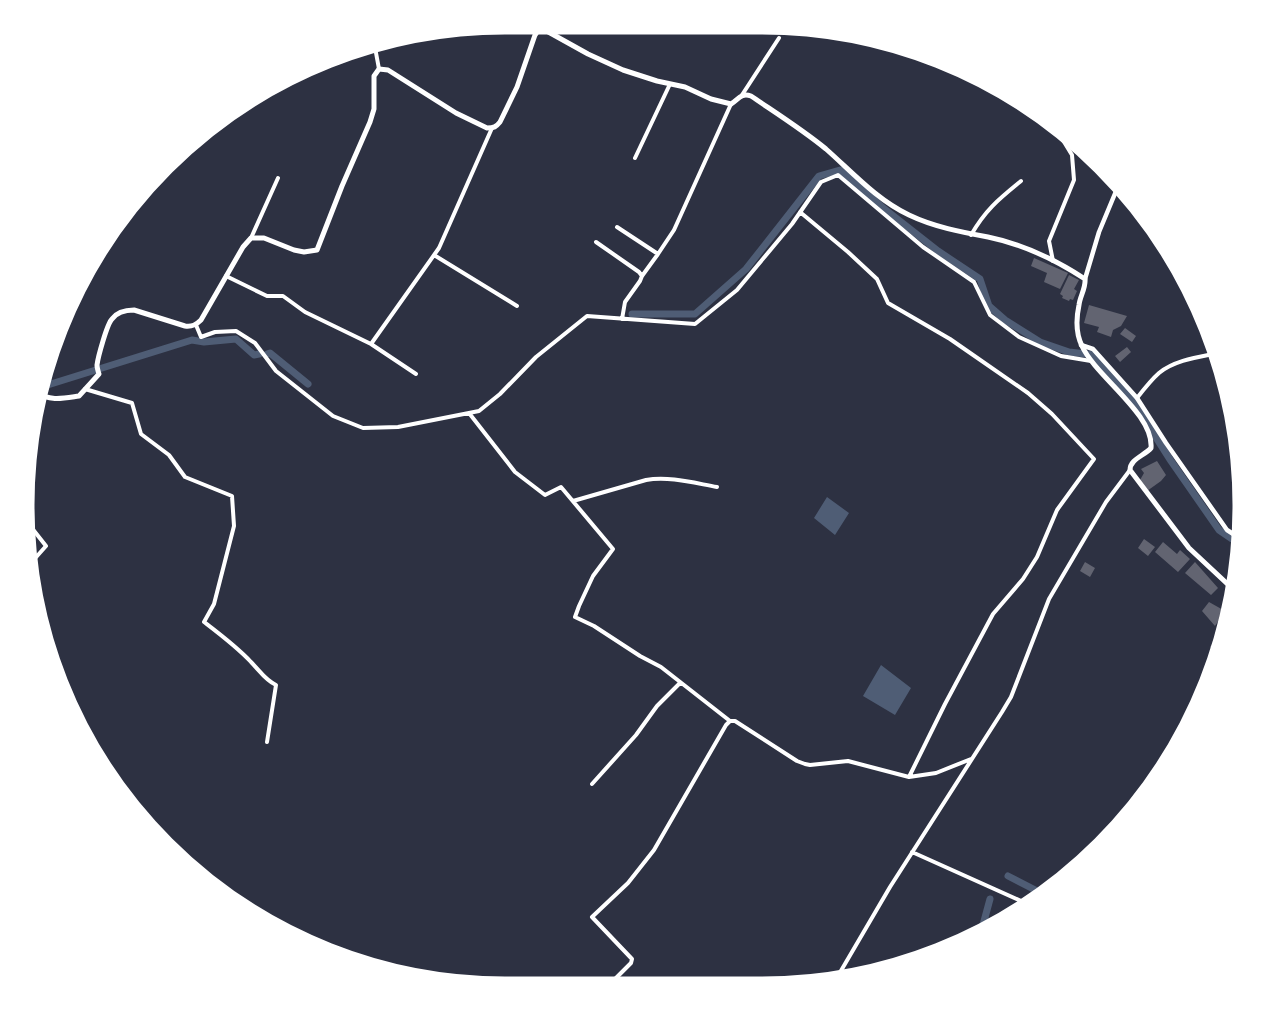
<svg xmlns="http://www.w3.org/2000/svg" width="1267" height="1011" font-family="'Public Sans',sans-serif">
<rect width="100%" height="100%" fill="#2d3142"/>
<!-- water -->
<path fill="#4f5d75" d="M 827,497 L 849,513 L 835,535 L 814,518 Z
M 881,665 L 911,688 L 895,715 L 863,696 Z"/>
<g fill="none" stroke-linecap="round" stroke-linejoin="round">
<!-- canal -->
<path stroke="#4f5d75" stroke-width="7" d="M 632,314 L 695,314 L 746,269 L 819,176 L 840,170 L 882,207 L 938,251 L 980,279 L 989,306 L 1005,320 L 1040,342 L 1069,352 L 1086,354
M 267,354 L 270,353 L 308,384
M 1086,354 L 1093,354 L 1131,398 L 1171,461 L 1219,530 L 1241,545
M 38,388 L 192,340 L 204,342 L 236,339 L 254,355 L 259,354
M 1008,876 L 1045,895
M 980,936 L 990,899"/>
</g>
<!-- building -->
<path fill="#626471" d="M 1034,258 L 1068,273 L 1060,289 L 1044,282 L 1047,273 L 1031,266 Z
M 1069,275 L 1079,280 L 1074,289 L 1077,291 L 1073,300 L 1070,299 L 1069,301 L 1062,298 L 1063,296 L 1060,294 Z
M 1089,305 L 1127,316 L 1121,326 L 1113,330 L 1111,337 L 1097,332 L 1099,327 L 1084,323 Z
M 1125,328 L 1136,336 L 1132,342 L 1120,334 Z
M 1127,347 L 1131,352 L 1120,362 L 1115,356 Z
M 1157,461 L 1166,475 L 1161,481 L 1147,491 L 1140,480 L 1144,473 L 1141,469 Z
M 1144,539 L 1155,547 L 1148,556 L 1138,548 Z
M 1163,542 L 1177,554 L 1180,550 L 1190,559 L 1178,572 L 1155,552 Z
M 1085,562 L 1095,568 L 1090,577 L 1080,571 Z
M 1195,562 L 1218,588 L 1211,595 L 1185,573 Z
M 1209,602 L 1225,611 L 1215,626 L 1202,611 Z
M 1224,628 L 1226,629 L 1220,655 L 1210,647 Z
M 1209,660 L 1217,665 L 1214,672 L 1206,666 Z"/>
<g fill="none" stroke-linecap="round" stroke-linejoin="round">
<!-- minor -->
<path stroke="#fff" stroke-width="4" d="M 539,29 L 542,23
M 374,42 L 379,69
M 742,95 L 779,38
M 635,158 L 670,84
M 800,212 L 848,252 L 877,279 L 888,303 L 950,339 L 1028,393 L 1052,414 L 1094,459 L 1057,510 L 1037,557 L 1023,579 L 993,614 L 945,704 L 909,777
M 617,227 L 658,254
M 971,235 C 986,209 999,199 1021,181
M 251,238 L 278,178
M 596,242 L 639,272 L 642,276 L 640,281 L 625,302 L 622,319
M 434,255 L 517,306
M 1053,261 L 1049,241 L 1074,180 L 1072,155 L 1055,127
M 226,276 L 267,296 L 283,296 L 305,312 L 371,344 L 416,374
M 642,276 L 658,254 L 674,230 L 731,104
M 196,325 L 201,337 L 215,332 L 236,331 L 255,343 L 276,371 L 333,416 L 363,428 L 398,427 L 479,411 L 500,394 L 536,357 L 587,316 L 695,324 L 737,290 L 792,224 L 821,182 L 838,175 L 923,247 L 974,282 L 990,315 L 1019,337 L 1061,356 L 1091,361
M 371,344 L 439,248 L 492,128
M 85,389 L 132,403 L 141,434 L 169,455 L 185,477 L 232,496 L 234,526 L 214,604 L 204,622 C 221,635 237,647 251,662 C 260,671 265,680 276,685 L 267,742
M 1137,398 C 1144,389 1151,380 1159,373 C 1175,360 1199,357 1218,353
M 35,408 L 42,396
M 469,413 L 515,472 L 545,495 L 561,487 L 613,549 L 593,576 L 579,606 L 575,617 L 594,626 L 640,656 L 661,667 L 730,721
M 573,501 L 646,480 C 669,476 694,483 717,487
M 24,518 L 46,546 L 30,564
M 592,784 L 636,735 L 657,706 L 680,683
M 912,852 L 1030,905
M 1023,909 L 1025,903
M 835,981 L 890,887 L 1002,712 L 1011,697 L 1049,599 L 1106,502 L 1130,470
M 607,987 L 631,963 L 632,959 L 592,917 L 628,883 L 654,850 L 726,725 L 730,721 L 735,721 L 797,761 L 805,764 L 810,765 L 848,761 L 909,777 L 936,773 L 971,759"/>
<!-- tertiary -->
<path stroke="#fff" stroke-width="4.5" d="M 1085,279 L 1099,232 L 1119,184
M 1081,345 L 1093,349 L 1137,398 L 1166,443 L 1227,530 L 1241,539"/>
<!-- secondary -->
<path stroke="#fff" stroke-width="5" d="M 37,392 C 49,402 65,398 79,396 L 99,374 C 98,371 97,368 97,365 C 98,357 107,324 112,319 C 117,312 126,310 134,310 L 185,326 C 192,327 196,325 201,320 L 243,247 L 251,238 L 264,238 L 294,250 L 304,252 L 317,250 L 342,186 L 370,122 L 374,109 L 374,76 L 379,69 L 388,70 L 456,113 L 487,128 C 494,128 496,127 500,122 L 517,87 L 535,35 L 539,29 L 543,29 L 588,54 L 623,70 L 657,81 L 685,87 L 711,99 L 731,104 C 738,100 741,92 751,96 C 776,113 803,130 826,149 C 852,172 877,200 909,215 C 934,227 961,232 988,237 C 1022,244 1056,260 1085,279 C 1086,288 1080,296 1079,305 C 1076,319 1076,334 1082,346 C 1096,377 1154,414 1151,448 C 1144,456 1130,459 1130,470 L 1189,548 L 1235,591"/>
</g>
<!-- crop -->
<path d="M0 0H1267V1011H0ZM505 33H762A472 472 0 0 1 1234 505V506A472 472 0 0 1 762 978H505A472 472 0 0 1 33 506V505A472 472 0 0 1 505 33Z" fill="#fff" fill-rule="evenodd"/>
<path fill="none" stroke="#fff" stroke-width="3" d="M505 33H762A472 472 0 0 1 1234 505V506A472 472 0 0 1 762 978H505A472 472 0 0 1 33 506V505A472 472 0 0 1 505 33Z"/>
</svg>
